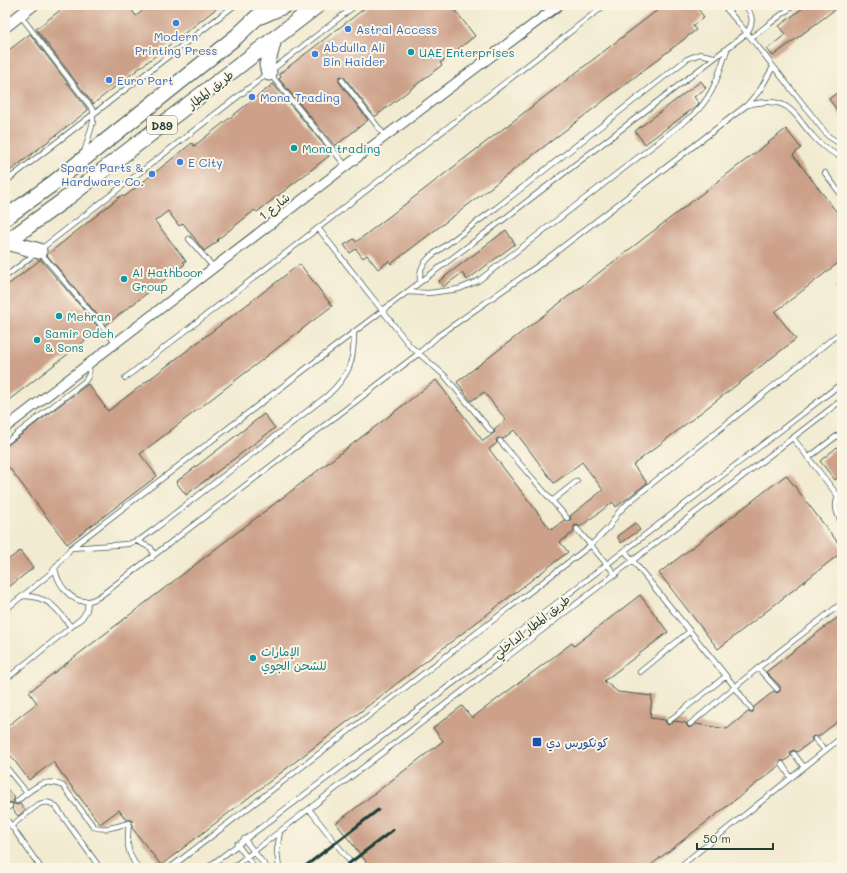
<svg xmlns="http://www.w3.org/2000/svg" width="847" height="873" font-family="Mali,'Playpen Sans Arabic',sans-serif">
<rect width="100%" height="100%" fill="#fcf5e5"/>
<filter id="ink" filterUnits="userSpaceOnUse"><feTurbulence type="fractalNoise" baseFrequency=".025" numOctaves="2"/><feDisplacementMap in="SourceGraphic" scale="8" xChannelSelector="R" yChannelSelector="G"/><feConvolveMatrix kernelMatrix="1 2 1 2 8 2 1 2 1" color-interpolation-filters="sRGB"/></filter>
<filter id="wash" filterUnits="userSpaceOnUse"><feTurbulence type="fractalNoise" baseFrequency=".012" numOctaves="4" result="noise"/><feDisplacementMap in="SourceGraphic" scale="16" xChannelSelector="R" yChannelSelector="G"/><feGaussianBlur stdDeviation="0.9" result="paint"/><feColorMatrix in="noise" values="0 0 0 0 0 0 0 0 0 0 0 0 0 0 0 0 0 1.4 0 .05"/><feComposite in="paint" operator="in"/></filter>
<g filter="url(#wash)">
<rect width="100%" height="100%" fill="#f2ebd2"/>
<g id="blocks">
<!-- building -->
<path fill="#cca089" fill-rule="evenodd" d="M 67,5 L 128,5 L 136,16 L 150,5 L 221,5 L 93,104 L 36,29 Z
M 369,5 L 451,5 L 475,36 L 440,63 L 442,65 L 376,116 L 374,116 L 345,78 L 342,76 L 339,77 L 339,82 L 368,120 L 335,146 L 279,79 L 281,77 L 279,74 Z
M 664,5 L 695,5 L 704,17 L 693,26 L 696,30 L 391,264 L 389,261 L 378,269 L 367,255 L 363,258 L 356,249 L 350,253 L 344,245 L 354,239 L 356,242 Z
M 807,5 L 841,5 L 773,56 L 767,49 L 786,34 L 779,26 Z
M 30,34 L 88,110 L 5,175 L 5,53 Z
M 701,81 L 706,88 L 694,97 L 699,103 L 698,105 L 645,144 L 635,131 Z
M 273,84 L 329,151 L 327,152 L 329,156 L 257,212 L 255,210 L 217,240 L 218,241 L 204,251 L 183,223 L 179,226 L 168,211 L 155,221 L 186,261 L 183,262 L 185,264 L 106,325 L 47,255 L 48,254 L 122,195 L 124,197 L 192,143 L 194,146 Z
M 842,89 L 842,117 L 829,99 Z
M 786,129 L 801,148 L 793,155 L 842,219 L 842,260 L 775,312 L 796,339 L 633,465 L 647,483 L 616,507 L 613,502 L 580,527 L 578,525 L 574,526 L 574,532 L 560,542 L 568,552 L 161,865 L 132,828 L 132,820 L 126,820 L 119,810 L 100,824 L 53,762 L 29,780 L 5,748 L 5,728 L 37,703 L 29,692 L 436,380 L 483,441 L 493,434 L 495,432 L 494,429 L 506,420 L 484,392 L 471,401 L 457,382 ZM 514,430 L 554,483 L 582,462 L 603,490 L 570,516 L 571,519 L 569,521 L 564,520 L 551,530 L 489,449 L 497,443 L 496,440 L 498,438 L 503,439 Z
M 506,230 L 515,244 L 467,280 L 462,273 L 443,287 L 439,281 Z
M 40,260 L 41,260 L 100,329 L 5,403 L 5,287 Z
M 300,264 L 332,306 L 140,454 L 157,476 L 67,544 L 5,462 L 5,447 L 88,384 L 108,411 Z
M 264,414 L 275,428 L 186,495 L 176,482 Z
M 842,443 L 842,474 L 835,480 L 820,461 Z
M 786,475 L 842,548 L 842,552 L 718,649 L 659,573 Z
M 635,523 L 640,530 L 621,543 L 617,536 Z
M 20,551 L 33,568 L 5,590 L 5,562 Z
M 640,595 L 668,632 L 604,681 L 618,692 L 652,696 L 650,718 L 665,720 L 666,723 L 668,725 L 675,721 L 686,723 L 687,726 L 689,728 L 696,724 L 727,729 L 748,712 L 751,713 L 753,712 L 754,707 L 774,691 L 777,693 L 780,691 L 780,686 L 766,672 L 842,614 L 842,718 L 818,737 L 813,736 L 811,738 L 812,741 L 797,752 L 794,750 L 791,751 L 790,754 L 791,756 L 785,761 L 780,761 L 779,766 L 647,868 L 371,868 L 336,823 L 443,741 L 433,728 L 462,706 L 472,718 L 572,643 L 574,646 Z
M 5,787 L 15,798 L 13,801 L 14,804 L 17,805 L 20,804 L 25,810 L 18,816 L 12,809 L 13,804 L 11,802 L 8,803 L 5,800 Z"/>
</g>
</g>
<g filter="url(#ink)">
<use href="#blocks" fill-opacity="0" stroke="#3f574c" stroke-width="1"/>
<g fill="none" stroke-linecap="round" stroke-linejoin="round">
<!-- service casing -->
<g stroke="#3f574c" stroke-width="6">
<path id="service" d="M 723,5 L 747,33 L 828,136 L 842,145
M 20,15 L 93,110 L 93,122 L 84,153
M 751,38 L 794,5
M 270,74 L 346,166
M 342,80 L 385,136
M 747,105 C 758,103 770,100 781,104 C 795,109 802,125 812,135 C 820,145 830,152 842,157
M 825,173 L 842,196
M 5,182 L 235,5
M 318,228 L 410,346 L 444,375 L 491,431
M 189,239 L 214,268
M 41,249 L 356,5
M 40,252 L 116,343
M 5,277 L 35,254
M 420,282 C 419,271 422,264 431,256 L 496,208 L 687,59 L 700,54 L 714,57
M 840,285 L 842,287
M 407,292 L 429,293 L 459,289 L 478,281 L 693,115 C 715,94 718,75 728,47
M 125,378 L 605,5
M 793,438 L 838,496
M 500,441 L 567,518
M 5,443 L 84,382 C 89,377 91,372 88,364
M 808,458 L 842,432
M 842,491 C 833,501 835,512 842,523
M 552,501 L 577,481
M 577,529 L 616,575
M 137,541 L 151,548 L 153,553 L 152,558
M 71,548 L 128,544 L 141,539 L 156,528 L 328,395 C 350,374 354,362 354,332
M 625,551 L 735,687 L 751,709
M 55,569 C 58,584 71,604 89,601 C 94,600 99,597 103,594 L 418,354 L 438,336 L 539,265 L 747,105 L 760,90 L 773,67
M 23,596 C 48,596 57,608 71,627
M 5,610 L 51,573 L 71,548 L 354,332 L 504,219 L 747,33 C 754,22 753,15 745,5
M 758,668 L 777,689
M 640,672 L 690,631
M 5,680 L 82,618 L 87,610 L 88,601
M 669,721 L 726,676
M 690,724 L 758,668 L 842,603
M 815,739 L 825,750
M 794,754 L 804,767
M 782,764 L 791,778
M 5,766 L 27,793
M 17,801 C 33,789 43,776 63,786 L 94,827 C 106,831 117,826 129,823 C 127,842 126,852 138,868
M 309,809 L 355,868
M 5,810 L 10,806
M 5,817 L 41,868
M 11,826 L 39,804 C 47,801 51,802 57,808 L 100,868
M 244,839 L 267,868
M 237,844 L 255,868
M 170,868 L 591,545 L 609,527 L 618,513 L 629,502 L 842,331
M 207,868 L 453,683 L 842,383
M 232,868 L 842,400
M 279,868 L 277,851 L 280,831
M 678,868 L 842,737"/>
</g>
<!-- minor casing -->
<g stroke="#3f574c" stroke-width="11">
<path id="minor" d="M 5,428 L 346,166 L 559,5"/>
</g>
<!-- tertiary casing -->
<g stroke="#3f574c" stroke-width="13">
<path id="tertiary" d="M 5,27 L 33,5"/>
</g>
<!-- trunk casing -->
<g stroke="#3f574c" stroke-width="17">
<path id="trunk" d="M 261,16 L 286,5
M 269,73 L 267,65 L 274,39
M 5,218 L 51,185 L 237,36 L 270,5
M 7,242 L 39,251
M 5,243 L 63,201 L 318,5"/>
</g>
<!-- service -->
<use href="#service" stroke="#fff" stroke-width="4.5"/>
<!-- minor -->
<use href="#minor" stroke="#fff" stroke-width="9"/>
<!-- tertiary -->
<use href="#tertiary" stroke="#fff" stroke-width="11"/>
<!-- trunk -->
<use href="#trunk" stroke="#fff" stroke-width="15"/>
<!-- rail -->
<path stroke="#1f3d34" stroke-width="3" d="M 303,868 L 378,810
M 343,868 L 393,830"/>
</g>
</g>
<!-- markers -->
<g fill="#3f7fe0" stroke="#fcf5e5" stroke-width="1.5">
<circle cx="176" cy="23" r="4"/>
<circle cx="348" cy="29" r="4"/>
<circle cx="315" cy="54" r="4"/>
<circle cx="109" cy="80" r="4"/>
<circle cx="252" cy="97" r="4"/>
<circle cx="180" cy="162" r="4"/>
<circle cx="152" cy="174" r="4"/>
</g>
<g fill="#0f9aa8" stroke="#fcf5e5" stroke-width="1.5">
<circle cx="411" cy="52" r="4"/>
<circle cx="294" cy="148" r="4"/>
<circle cx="124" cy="279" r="4"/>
<circle cx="59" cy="316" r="4"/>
<circle cx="37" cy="340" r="4"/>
<circle cx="253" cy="658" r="4"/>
</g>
<rect fill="#1a4fb4" stroke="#fcf5e5" stroke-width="1.5" x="532" y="737" width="10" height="10" rx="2"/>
<g text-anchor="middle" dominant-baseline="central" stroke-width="4" stroke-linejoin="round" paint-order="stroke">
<!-- shield labels -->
<rect fill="#fcf5e5" stroke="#617469" stroke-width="1" x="147" y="116" width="30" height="18" rx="3"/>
<g font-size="11" font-weight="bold" fill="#1f3d34">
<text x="162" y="125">D89</text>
</g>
<!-- shop labels -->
<g font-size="12" fill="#366cbe" stroke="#fcf5e5" text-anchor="start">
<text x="356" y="29">Astral Access</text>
<text x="176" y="36" text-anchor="middle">Modern<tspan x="176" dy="14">Printing Press</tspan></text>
<text x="323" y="47">Abdulla Ali<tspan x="323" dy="14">Bin Haider</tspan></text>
<text x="117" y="80">Euro Part</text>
<text x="260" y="97">Mona Trading</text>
<text x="188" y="162">E City</text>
<text x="144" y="167" text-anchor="end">Spare Parts &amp;<tspan x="144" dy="14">Hardware Co.</tspan></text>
</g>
<!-- culture labels -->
<g font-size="12" fill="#0d838f" stroke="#fcf5e5" text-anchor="start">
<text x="419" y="52">UAE Enterprises</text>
<text x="302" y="148">Mona trading</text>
<text x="132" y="272">Al Hathboor<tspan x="132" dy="14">Group</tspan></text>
<text x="67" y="316">Mehran</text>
<text x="45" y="333">Samir Odeh<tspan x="45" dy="14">&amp; Sons</tspan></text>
<text x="261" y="651">الإمارات<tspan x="261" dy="14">للشحن الجوي</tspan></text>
</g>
<!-- street labels -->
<g font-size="12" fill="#1f3d34" stroke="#fcf5e5">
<text transform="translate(210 89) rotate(-38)">طريق المطار</text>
<text transform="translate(274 206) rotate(-38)">شارع 1</text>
<text transform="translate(531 626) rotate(-38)">طريق المطار الداخلي</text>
</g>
<!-- transit labels -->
<g font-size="12" fill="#164399" stroke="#fcf5e5" text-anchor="start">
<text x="546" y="742">كونكورس دي</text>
</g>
</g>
<!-- margin -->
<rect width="847" height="873" fill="none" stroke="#fcf5e5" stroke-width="20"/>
<!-- scale -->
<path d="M697 843v6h76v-6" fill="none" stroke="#1f3d34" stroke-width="2"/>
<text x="703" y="843" font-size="12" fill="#1f3d34" stroke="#fcf5e5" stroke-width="3" paint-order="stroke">50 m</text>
</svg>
